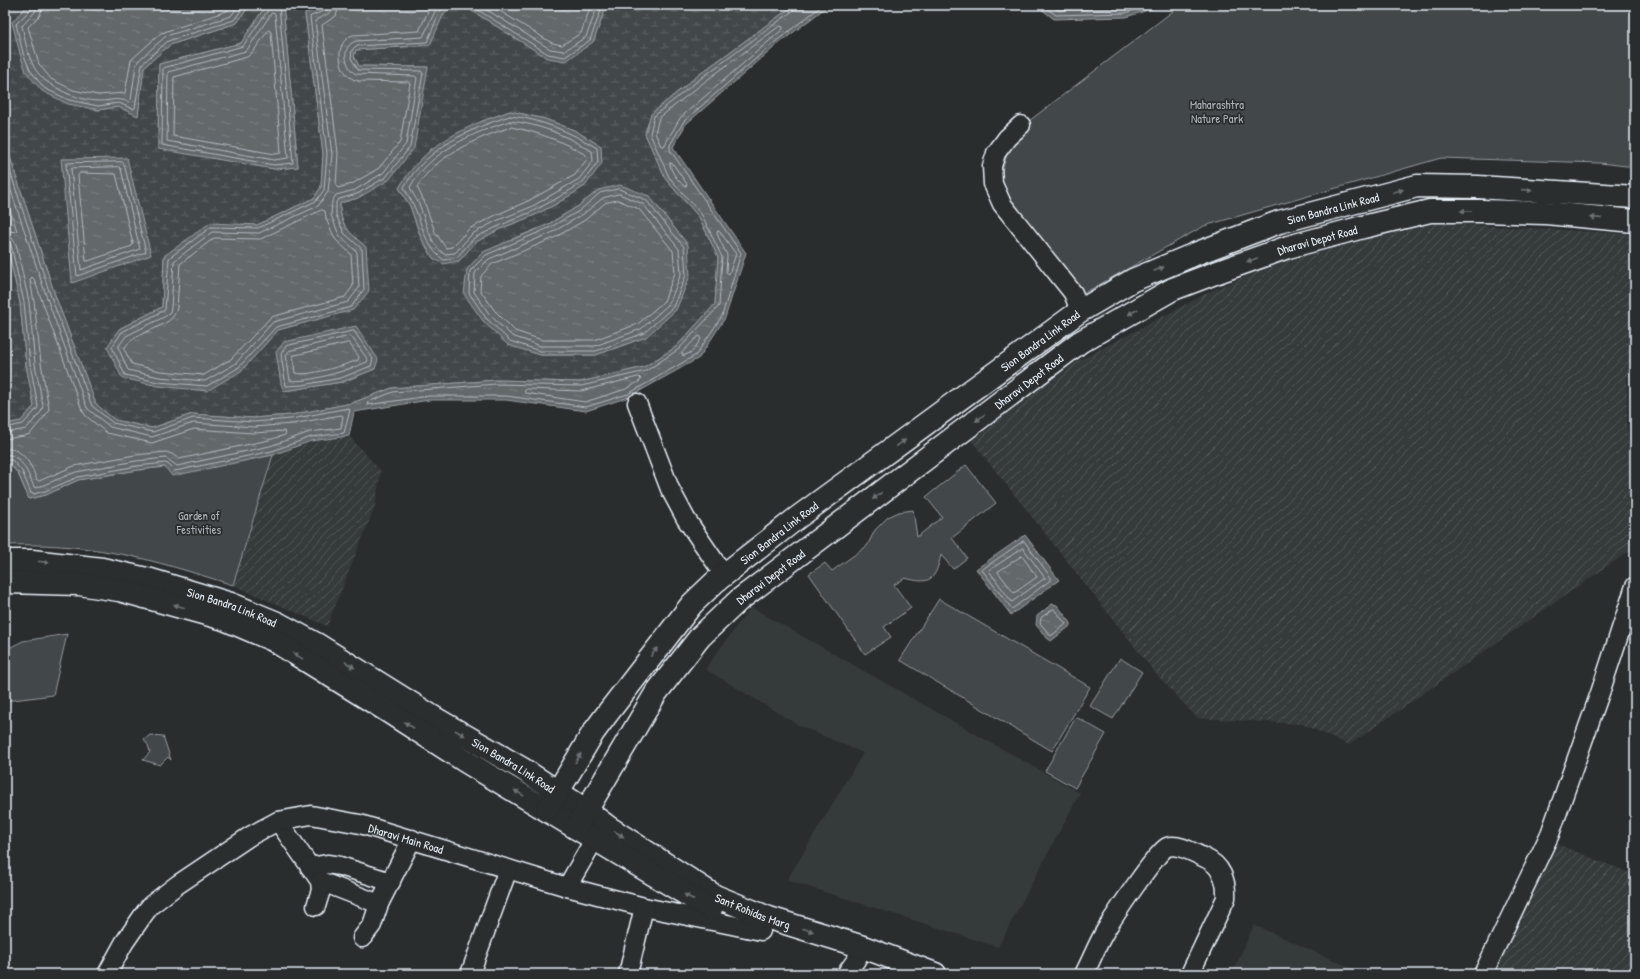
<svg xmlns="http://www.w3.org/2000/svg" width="1640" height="979" font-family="'Patrick Hand',sans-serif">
<defs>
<pattern id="industrial-furrows" width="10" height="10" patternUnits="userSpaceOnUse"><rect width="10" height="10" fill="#363a3b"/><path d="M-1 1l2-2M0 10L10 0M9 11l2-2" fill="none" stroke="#535758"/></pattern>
<pattern id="wetland-marsh" width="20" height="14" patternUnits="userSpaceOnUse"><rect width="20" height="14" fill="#424648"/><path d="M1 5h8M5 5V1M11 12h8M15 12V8" fill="none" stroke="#5d6163"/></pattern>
<pattern id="water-ripples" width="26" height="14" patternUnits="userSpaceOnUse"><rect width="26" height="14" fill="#63686b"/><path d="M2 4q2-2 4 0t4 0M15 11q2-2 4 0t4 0" fill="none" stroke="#797e81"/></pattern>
</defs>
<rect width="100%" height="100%" fill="#2a2d2e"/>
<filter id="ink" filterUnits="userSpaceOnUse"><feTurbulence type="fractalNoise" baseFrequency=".025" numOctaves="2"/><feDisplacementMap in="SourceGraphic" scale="8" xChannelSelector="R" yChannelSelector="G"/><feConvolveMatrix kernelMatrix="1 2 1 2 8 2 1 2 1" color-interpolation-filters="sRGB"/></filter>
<g filter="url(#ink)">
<!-- built -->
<path fill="#363a3b" d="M 751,607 L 1080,793 L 998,947 L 787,880 L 863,753 L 798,725 L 705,669 Z
M 1254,925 L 1365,974 L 1232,974 Z"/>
<!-- industrial -->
<path fill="url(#industrial-furrows)" d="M 1438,223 L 1635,234 L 1635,377 L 1627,376 L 1627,423 L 1635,524 L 1635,547 L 1349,745 L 1302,724 L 1197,718 L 1157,675 L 971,440 L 1074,363 L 1215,289 L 1307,251 Z
M 349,436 L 381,471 L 375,506 L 327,626 L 233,585 L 273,455 L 311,441 Z
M 1544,839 L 1635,875 L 1635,974 L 1486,974 Z"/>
<!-- wetland -->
<path fill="url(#wetland-marsh)" stroke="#959ca0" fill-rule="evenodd" d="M 5,5 L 31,5 L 25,8 L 98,110 L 118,107 L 138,115 L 144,67 L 170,45 L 237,23 L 250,5 L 266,5 L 241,43 L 159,64 L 158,148 L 274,169 L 298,167 L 283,5 L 329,5 L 305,14 L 323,154 L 321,187 L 314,198 L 257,225 L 242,224 L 164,256 L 162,307 L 119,329 L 241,371 L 278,330 L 307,322 L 366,247 C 350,233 339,225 340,203 L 358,198 L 428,67 L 359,66 L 354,56 L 356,50 L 430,45 C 436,30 442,5 463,5 L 518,40 L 593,42 L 607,5 L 794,5 L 697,76 L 651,114 L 645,134 L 666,180 L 699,217 L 718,257 L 715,305 L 676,347 L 644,367 L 580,382 L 496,380 L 392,388 L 352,403 L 291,415 L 253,418 L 192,414 L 152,428 L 115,420 L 96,405 L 55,295 L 5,142 ZM 510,111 L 545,119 L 574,130 L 601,146 L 585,186 L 556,204 L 535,215 L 500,229 L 476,242 L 459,261 L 433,258 L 421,238 L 410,206 L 399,188 L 431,149 L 482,121 ZM 599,190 L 649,196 L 688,245 L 646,337 L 596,355 L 540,355 L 512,239 L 547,225 L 577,207 ZM 375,369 L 343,382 L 284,391 Z
M 5,237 L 20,303 L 26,365 L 34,406 L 21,421 L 5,424 Z"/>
<!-- green -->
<path fill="#424648" stroke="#959ca0" d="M 1181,5 L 1635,5 L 1635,167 L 1600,163 L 1441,158 L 1204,226 L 1079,296 L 998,183 L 1010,145 L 1029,121 Z
M 273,455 L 233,585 C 194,573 155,560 115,553 C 79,546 41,544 5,545 L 5,464 L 9,463 L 18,474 L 29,499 L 46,495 L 78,480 L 138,470 L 165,467 L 213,467 Z
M 966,465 L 996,503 L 952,538 L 967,558 L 953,569 L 941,555 C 935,580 931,585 905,578 L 894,585 L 911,608 L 884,627 L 891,637 L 865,654 L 809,574 L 825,563 L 832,571 L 867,546 L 875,530 L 888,517 L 899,512 L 913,510 L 917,537 L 942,517 L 926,497 Z
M 939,599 L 1090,687 L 1052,751 L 900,660 Z
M 67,634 L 53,695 L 5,701 L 5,650 L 23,641 Z
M 1120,658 L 1142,672 L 1113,719 L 1090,706 Z
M 1076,717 L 1106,734 L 1075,788 L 1045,771 Z
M 150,735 L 163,736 L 171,760 L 168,757 L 160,765 L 143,760 L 150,752 L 148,745 L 144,740 Z"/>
<!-- water -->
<path fill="url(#water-ripples)" stroke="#989fa3" d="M 31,5 L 250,5 L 237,23 L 170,45 L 144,67 L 138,116 L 118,107 L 98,110 L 68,104 L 42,91 L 26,72 L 20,54 L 12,22 L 25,8 Z
M 266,5 L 283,5 L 298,167 L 274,169 L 158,149 L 159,64 L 241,43 Z
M 329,5 L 459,5 L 444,13 L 430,45 L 356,50 L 354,56 L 359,66 L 428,67 L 414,148 L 389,180 L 358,198 L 340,203 C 339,225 350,233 366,247 L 369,291 L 353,310 L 278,330 L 241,371 L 207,391 L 158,386 L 122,378 L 107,347 L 119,329 L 162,307 L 164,256 L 210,223 L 257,225 L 314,198 L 321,187 L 323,154 L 305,13 Z
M 463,5 L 607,5 L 593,42 L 566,61 L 547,58 Z
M 794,5 L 829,5 L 777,45 L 686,124 L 673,147 L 746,253 L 725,318 L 699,358 L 629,397 L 586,411 L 506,400 L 429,400 L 354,412 L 349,436 L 311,441 L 273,455 L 172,476 L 165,467 L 138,470 L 78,480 L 46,495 L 29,499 L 18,473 L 9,463 L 5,464 L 5,424 L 21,421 L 34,406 L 26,365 L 20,303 L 5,237 L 5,142 L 55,295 L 96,404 L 115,420 L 152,428 L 192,414 L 253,418 L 291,415 L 352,403 L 392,388 L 496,380 L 580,382 L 644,367 L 676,347 L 715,304 L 718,257 L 699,217 L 666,180 L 645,134 L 651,114 L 697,76 Z
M 1036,5 L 1164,5 L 1126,17 L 1054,19 Z
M 510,111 L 545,119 L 574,130 L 601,146 L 602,163 L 585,186 L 556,204 L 535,215 L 500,229 L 476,242 L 459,261 L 443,264 L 433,258 L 421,238 L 410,206 L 399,188 C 424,144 464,127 510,111 Z
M 127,158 L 151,255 L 72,283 L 61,159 Z
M 620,185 L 649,196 L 688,245 L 690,276 L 676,310 L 646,337 L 596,355 L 540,355 L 508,345 L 483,321 L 464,294 L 467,269 L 483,252 L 547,225 L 577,207 L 599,190 Z
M 356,326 L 378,359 L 375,369 L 342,382 L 284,391 L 281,384 L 276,352 L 284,342 Z
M 1025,535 L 1059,580 L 1011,615 L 976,569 Z
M 1052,604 L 1057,605 L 1071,623 L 1069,627 L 1051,641 L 1047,638 L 1036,625 L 1037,616 Z"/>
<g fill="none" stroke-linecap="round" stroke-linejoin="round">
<!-- shore -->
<path stroke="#b3bac0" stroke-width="1" d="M 32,5 L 31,9 L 16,24 L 23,53 L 30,70 L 44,88 L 69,100 L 98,106 L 119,103 L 133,109 L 135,108 L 142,64 L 168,41 L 234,20 L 245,5
M 37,5 L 35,12 L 22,26 C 25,39 27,54 34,67 C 44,86 78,101 99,101 C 112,101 115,97 129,102 L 131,100 L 136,65 L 139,60 L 166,36 L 231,16 L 239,5
M 43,5 L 40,15 L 28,27 L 39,64 L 51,79 L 73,90 L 98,95 L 125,93 L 131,60 L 161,33 L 227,11 L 231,5
M 269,5 L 269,9 L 243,46 L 163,68 L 162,145 L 274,165 L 293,163 L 279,5
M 328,5 L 326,10 L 311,16 L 310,17 L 327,154 L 324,190 L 316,201 L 258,228 L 211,227 L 169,258 L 165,310 L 122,332 L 112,347 L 125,375 L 158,382 L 207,386 L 238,368 L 276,327 L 351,307 L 364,289 L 362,249 L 344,233 L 336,215 L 336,202 L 339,199 L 357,194 L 386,177 L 410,147 L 423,73 L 421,71 L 358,70 L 351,58 L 352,50 L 356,46 L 427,42 L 440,11 L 451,5
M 333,5 C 332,16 322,15 315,21 L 332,154 L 328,192 L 318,206 L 259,233 L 212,232 L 174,261 L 171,308 L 170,312 L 166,316 L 126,336 L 118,347 L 128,370 L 159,377 L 205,381 L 235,364 L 273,322 L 348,302 L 359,288 L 357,252 L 339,235 L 331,215 L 332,201 L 336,195 L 355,190 L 383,173 L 406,144 L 417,78 L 415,76 L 356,74 C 345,68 340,46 356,41 L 423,37 L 436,9 L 440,5
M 339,5 L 336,16 L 322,25 L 338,153 L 336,186 L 338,188 L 352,184 L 379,168 L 400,142 L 410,84 L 408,82 L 359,81 C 338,78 332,42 353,35 L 419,31 L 431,5
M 470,5 L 548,54 L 565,57 L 590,40 L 603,5
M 479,5 L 550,49 L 564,51 L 586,37 L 598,5
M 490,5 L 552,43 L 562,45 L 581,33 L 591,5
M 796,5 L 794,10 L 700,79 L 654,116 L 650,134 L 669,177 L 702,215 L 722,257 L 719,306 L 679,349 L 646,371 L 581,386 L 496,384 L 393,392 L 368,402 L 367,405 L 429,396 L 506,396 L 586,407 L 628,394 L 696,355 L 722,316 L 741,253 L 670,150 L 670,145 L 684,121 L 775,42 L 823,5
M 1042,5 L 1056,15 L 1125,13 L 1151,5
M 1051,5 L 1058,10 L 1124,8 L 1134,5
M 272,13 L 275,14 L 288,158 L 274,160 L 167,141 L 168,72 L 246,51 Z
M 780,26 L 783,27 L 783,29 L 680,118 L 664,146 L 661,146 L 655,133 L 659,118 L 703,83 Z
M 269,30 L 271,32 L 281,153 L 275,154 L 173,136 L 174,77 L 247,57 L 252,53 Z
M 510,116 C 541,119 570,132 597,148 L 598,162 L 582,183 L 554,200 L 533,211 L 499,226 L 474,238 L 457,257 L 444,260 C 426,248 422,225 414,206 C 412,200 406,194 404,187 C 427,148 469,129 510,116 Z
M 510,121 C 540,124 567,136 592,151 L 593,161 L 579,179 L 531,207 L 496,221 L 472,234 L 455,253 L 444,254 C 429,244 426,220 419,204 C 416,198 412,193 410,187 C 431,151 472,133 510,121 Z
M 511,127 C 538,132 562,141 586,155 L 587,159 L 575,175 L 528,201 L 494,216 L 469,229 L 452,247 L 446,248 L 435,232 L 424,201 L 417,187 C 436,155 477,138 511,127 Z
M 5,156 L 51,297 L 92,406 L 113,423 L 153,432 L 193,418 L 254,422 L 291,419 L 348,408 L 350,410 L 344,433 L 311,437 L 272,451 L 175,471 L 168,464 L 165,463 L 137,466 L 78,477 L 45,491 L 33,494 L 31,493 L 22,471 L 12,460 L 5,460
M 122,162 L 124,164 L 146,252 L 77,276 L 66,164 L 68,163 Z
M 670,163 L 673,164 L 687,184 L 686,186 L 684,186 C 678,180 670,172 670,163 Z
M 119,167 L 121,169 L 140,249 L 81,270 L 71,169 L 73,168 Z
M 5,173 L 47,298 L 87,408 L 110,427 L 152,437 L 193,423 L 254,427 L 292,424 L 341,415 L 343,416 L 341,428 L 310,432 L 270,446 L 177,466 L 166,458 L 136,461 L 76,472 L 36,488 L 34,487 C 29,476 21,452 5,455
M 80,173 L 116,174 L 133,244 L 132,246 L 88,261 L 86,261 L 78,176 Z
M 619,189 L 646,200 L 684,247 L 686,275 L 673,307 L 644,333 L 596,351 L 540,351 L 510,341 L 486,318 L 469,293 L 470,271 L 486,255 L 549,228 L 579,211 L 600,193 Z
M 5,194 L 17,231 L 15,232 L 5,230
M 619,194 L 643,204 L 679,249 L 681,274 L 669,304 L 641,329 L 595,346 L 541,346 L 512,336 L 490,315 L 474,292 L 475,273 L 489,259 L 551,233 L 582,215 L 603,198 Z
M 618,200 L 639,209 L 673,251 L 675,273 L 664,301 L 638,324 L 594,340 L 542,340 L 515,331 L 495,311 L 480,290 L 481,276 L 492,264 L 554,238 L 585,220 L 605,203 Z
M 322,210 L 325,211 L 326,219 L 335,239 L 351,254 L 353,286 L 345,297 L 271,317 L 231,359 L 204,375 L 160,371 L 132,364 L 124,349 C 134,329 173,330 177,308 L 180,264 L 214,238 L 260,239 Z
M 718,231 L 720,232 L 736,254 L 729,274 L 726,272 L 727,255 L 717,234 Z
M 5,236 L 12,238 L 16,244 L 29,302 L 35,364 L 43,406 L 41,412 L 26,429 L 5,433
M 5,241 L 9,242 L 11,245 L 24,302 L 30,364 L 38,406 L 37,409 L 23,424 L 5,428
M 354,331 L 373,359 L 371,366 L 341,378 L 303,385 L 286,386 L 281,354 L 286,346 Z
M 351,336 L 368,360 L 367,362 C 351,369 306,384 290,380 L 286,355 L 289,351 Z
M 699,336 L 701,339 L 692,352 L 683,356 L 682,353 Z
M 349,343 L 359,357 L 358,360 C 345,365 307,377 295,373 L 293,356 Z
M 639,377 L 641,379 L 640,381 L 626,389 L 585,402 L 525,393 L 524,392 L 526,389 L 581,391 Z
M 5,439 L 24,436 L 30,434 L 45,416 L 49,409 L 41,363 L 34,301 L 30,280 L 32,277 L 34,279 L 82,410 L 86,416 L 107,433 L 152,443 L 194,429 L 253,433 L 284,431 L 286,433 L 285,435 L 269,440 L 179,459 L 172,454 L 166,452 L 135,455 L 74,466 L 39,481 L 37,480 C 32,467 23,446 5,449
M 1024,541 L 1052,579 L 1012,609 L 982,570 Z
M 1023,548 L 1045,578 L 1012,602 L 989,571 Z
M 1022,556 L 1037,577 L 1014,593 L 998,572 Z
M 1054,609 L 1066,624 L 1051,636 L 1040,623 L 1041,618 Z"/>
<!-- minor casing -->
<g stroke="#e8f1f8" stroke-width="21">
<g id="minor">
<path d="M 1021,125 L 1007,138 L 996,153 L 992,166 L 993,184 L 1002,204 L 1073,293 L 1080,311"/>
<path d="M 637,403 L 670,489 L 686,519 L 724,575"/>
<path d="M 278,821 L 320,881 L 321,890 L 316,906"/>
<path d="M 310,867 L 327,864 L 340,866 L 391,882"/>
<path d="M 320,881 L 379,904"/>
<path d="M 567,887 L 594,840"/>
<path d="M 362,938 L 372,925 L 379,904 L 412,839"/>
<path id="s1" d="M 107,974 L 124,943 L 144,914 L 151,905 L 177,885 L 250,836 L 278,821 L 311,815 L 360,824 L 567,887 L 644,907 L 761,931"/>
<path d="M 470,974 L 508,869"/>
<path d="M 628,974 L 644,907"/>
<path d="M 846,974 L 856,960 L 863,947"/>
<path d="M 1084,974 C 1092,959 1098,942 1107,928 C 1115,915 1158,850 1167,847 C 1179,843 1194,853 1205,858 C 1221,865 1227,880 1226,898 L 1190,974"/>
<path d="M 1483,974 L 1550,834 L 1600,693 L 1635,586"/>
</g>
</g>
<!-- major casing -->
<g stroke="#e8f1f8" stroke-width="25">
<g id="major">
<path id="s2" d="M 5,561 L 32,561 L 102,569 L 151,580 L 231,604 L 277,623 L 318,645 L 438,720 L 521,768 L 587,811 L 608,827 L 715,896 L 769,918 L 863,947 L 935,974"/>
<path d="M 5,582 L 79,584 L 119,590 L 224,619 L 273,640 L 378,705 L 465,761 L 711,909"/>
<path id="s3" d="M 547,810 L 593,733 L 607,714 L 692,604 L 715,582 L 797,518 L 1080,311 L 1133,280 L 1195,254 L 1279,222 L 1417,186 L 1478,187 L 1635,197"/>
<path id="s4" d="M 576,828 L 656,693 L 700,637 L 739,600 L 1080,342 L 1173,289 L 1215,273 L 1288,247 L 1363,227 L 1430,211 L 1483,211 L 1546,213 L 1635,221"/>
</g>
</g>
<!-- minor -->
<use href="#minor" stroke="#2a2d2e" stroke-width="18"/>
<!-- major -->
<use href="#major" stroke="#2a2d2e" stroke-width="22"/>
</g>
<!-- one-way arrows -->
<defs><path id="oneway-solid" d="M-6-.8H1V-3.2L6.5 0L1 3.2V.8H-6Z"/></defs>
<g fill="#6c7275">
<use href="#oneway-solid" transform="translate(1527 190) rotate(4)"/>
<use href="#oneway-solid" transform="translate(1398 191) rotate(-15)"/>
<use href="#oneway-solid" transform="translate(1466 211) rotate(180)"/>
<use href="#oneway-solid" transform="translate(1596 218) rotate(-175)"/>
<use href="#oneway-solid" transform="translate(1252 260) rotate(161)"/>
<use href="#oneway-solid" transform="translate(1159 269) rotate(-23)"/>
<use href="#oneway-solid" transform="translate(1133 312) rotate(150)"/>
<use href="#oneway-solid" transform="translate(980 418) rotate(143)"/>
<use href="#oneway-solid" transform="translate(901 443) rotate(-36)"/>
<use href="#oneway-solid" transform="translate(877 496) rotate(143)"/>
<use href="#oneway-solid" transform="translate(44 562) rotate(7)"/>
<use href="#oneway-solid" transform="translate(179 606) rotate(-164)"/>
<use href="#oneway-solid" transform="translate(654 652) rotate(-52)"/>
<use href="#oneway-solid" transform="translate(298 656) rotate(-148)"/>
<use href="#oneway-solid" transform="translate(350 665) rotate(33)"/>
<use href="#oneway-solid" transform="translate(409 725) rotate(-147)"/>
<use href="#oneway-solid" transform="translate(460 733) rotate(30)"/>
<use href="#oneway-solid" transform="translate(578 758) rotate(-59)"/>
<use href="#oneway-solid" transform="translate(519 793) rotate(-150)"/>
<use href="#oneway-solid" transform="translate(619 834) rotate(33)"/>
<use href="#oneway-solid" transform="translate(689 897) rotate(-150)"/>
<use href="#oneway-solid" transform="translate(808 930) rotate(17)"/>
</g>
</g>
<g text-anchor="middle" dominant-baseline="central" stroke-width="3.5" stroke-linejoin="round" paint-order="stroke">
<!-- park labels -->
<g font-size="12" fill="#aeb5ba" stroke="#2a2d2e">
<text x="1217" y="104">Maharashtra<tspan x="1217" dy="14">Nature Park</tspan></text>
<text x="199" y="515">Garden of<tspan x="199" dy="14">Festivities</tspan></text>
</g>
<!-- street labels -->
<g font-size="12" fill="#e8f1f8" stroke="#2a2d2e">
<text stroke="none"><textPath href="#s3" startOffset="1013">Sion Bandra Link Road</textPath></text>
<text stroke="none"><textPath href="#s4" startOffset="969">Dharavi Depot Road</textPath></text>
<text stroke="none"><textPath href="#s3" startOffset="689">Sion Bandra Link Road</textPath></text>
<text stroke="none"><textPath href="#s4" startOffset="645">Dharavi Depot Road</textPath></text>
<text stroke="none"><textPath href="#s3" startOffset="365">Sion Bandra Link Road</textPath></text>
<text stroke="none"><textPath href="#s4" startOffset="321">Dharavi Depot Road</textPath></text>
<text stroke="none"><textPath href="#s2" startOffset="233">Sion Bandra Link Road</textPath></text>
<text stroke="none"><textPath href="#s2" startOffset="557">Sion Bandra Link Road</textPath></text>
<text stroke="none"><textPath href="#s1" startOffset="366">Dharavi Main Road</textPath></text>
<text stroke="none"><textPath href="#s2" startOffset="838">Sant Rohidas Marg</textPath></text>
</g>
</g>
<!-- margin -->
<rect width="1640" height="979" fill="none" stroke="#2a2d2e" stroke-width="20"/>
<rect x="10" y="10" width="1620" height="959" fill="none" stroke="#e8f1f8" stroke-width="1.5" filter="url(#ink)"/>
</svg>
